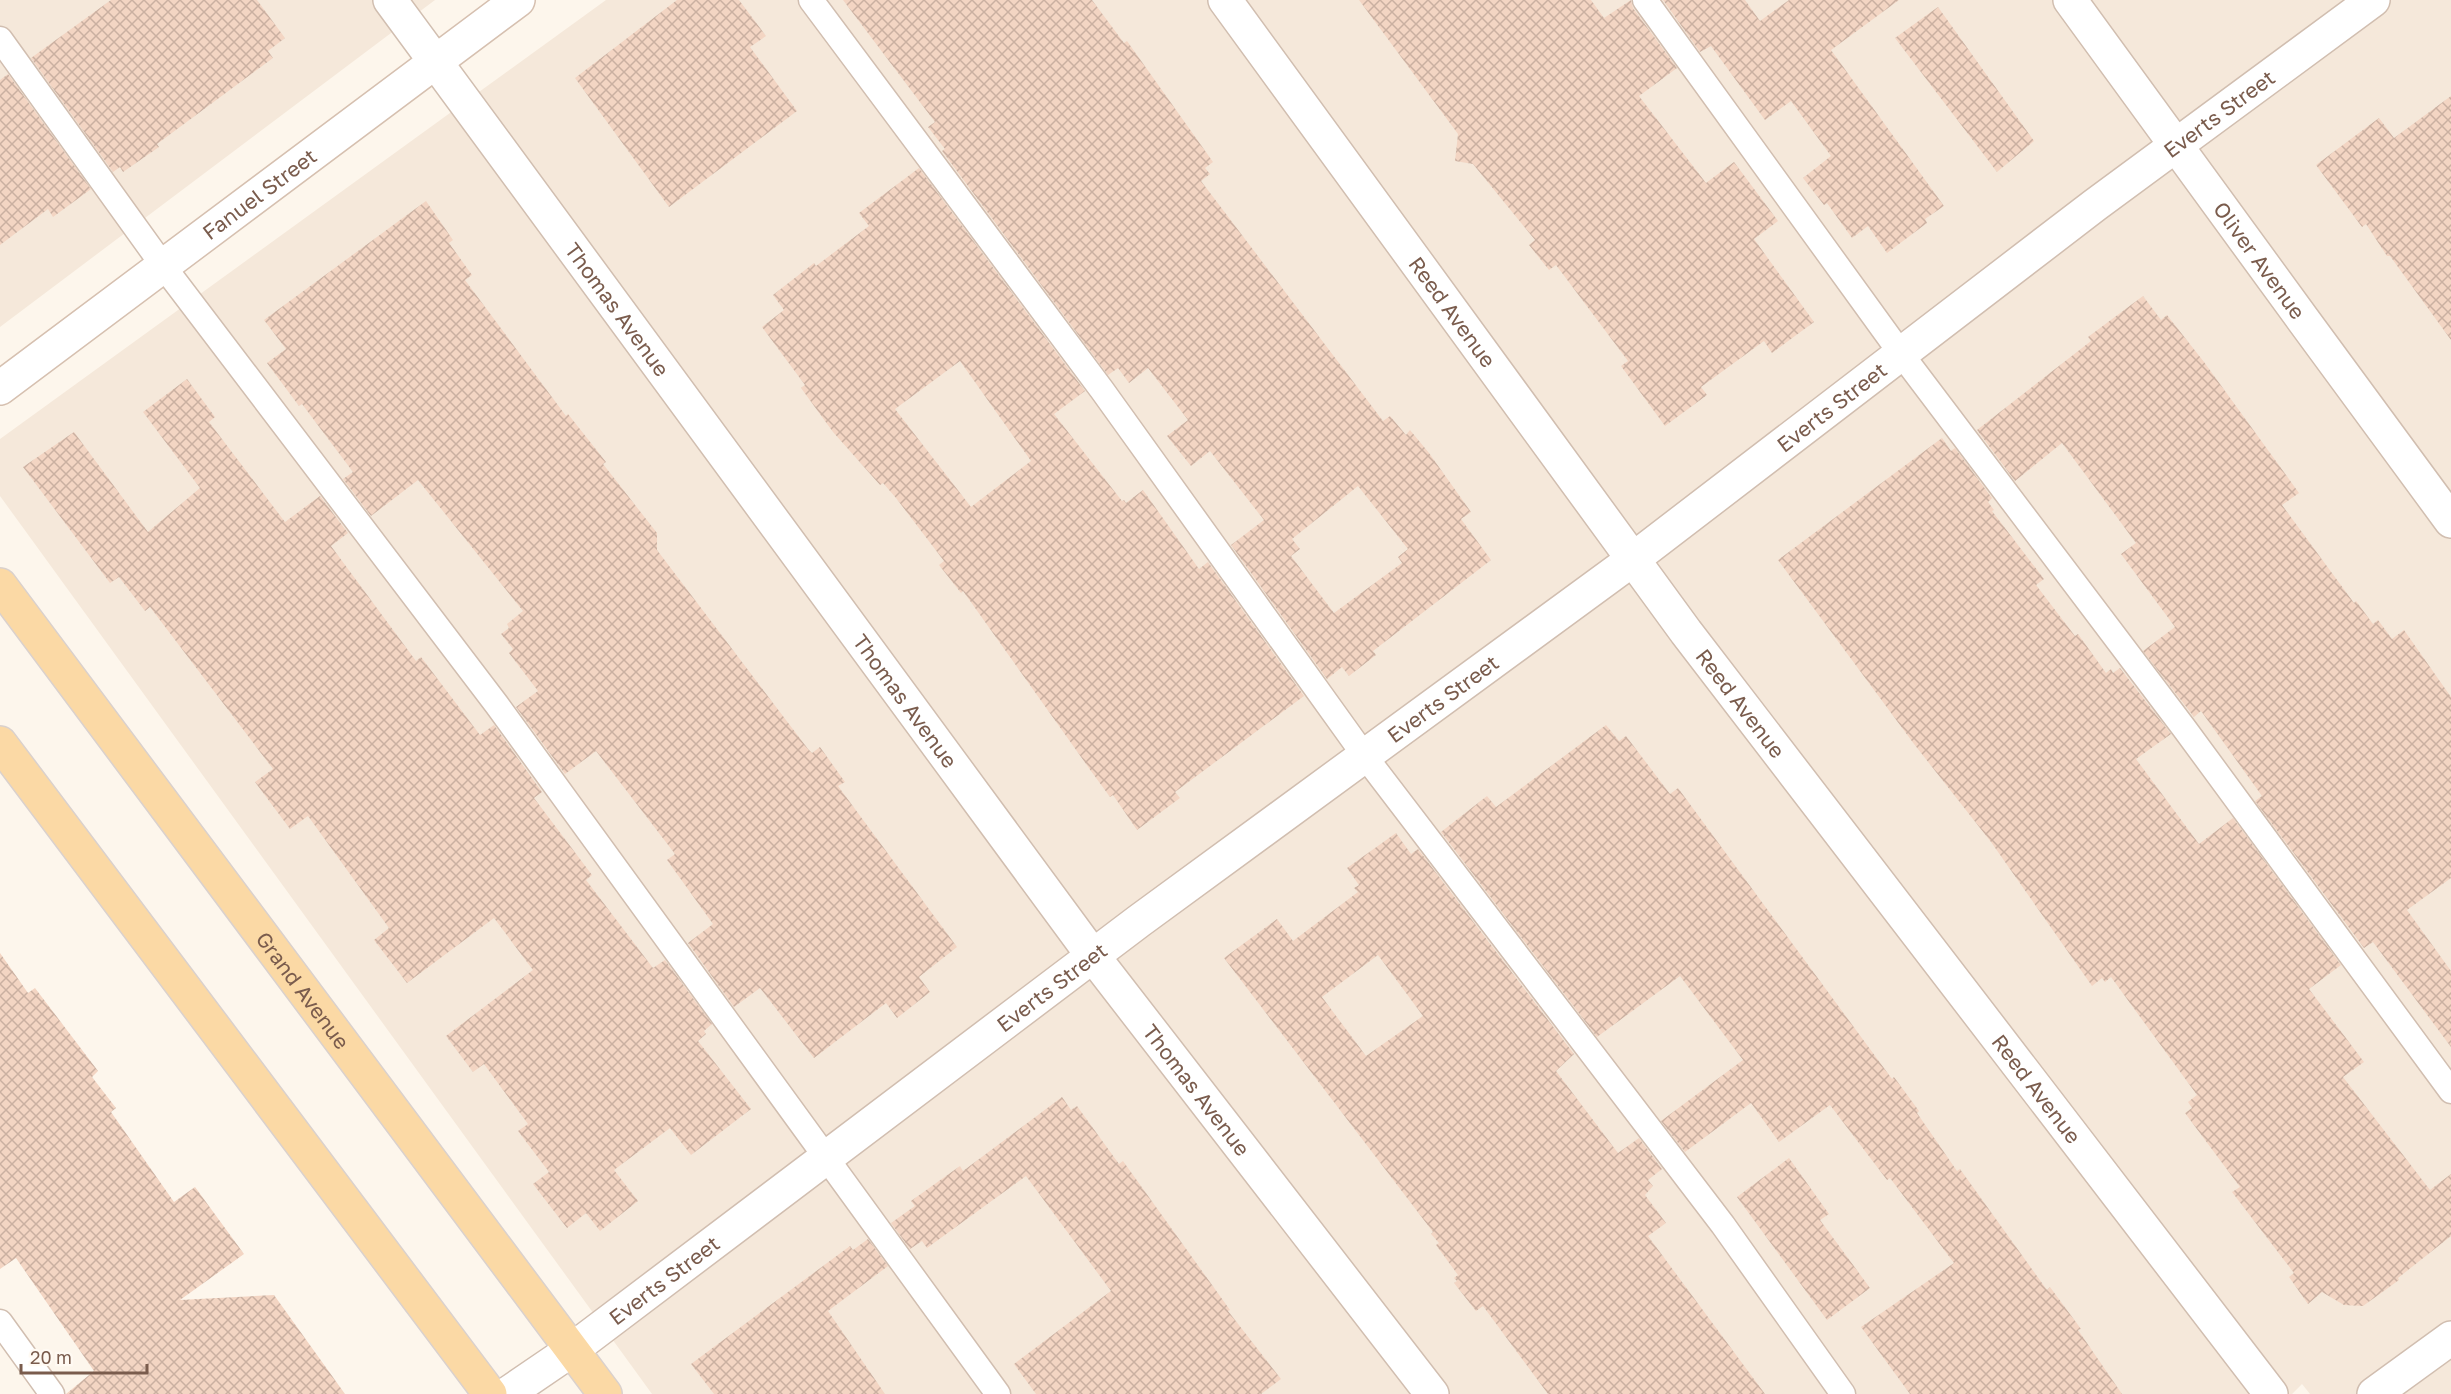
<svg xmlns="http://www.w3.org/2000/svg" width="2451" height="1394" font-family="'Golos Text',sans-serif">
<defs>
<pattern id="building-cross-hatch" width="8" height="8" patternUnits="userSpaceOnUse" patternTransform="scale(1.5)"><rect width="8" height="8" fill="#f3d5c3"/><path d="M0 0l8 8M0 8l8-8" fill="none" stroke="#cab0a1"/></pattern>
</defs>
<rect width="100%" height="100%" fill="#fdf6ec"/>
<!-- residential -->
<path fill="#f5e8da" d="M 0,0 L 435,0 L 0,327 Z
M 606,0 L 2451,0 L 2451,1394 L 2310,1394 L 2302,1384 L 2292,1394 L 652,1394 L 0,496 L 0,439 Z"/>
<!-- building -->
<path fill="url(#building-cross-hatch)" fill-rule="evenodd" d="M 111,0 L 257,0 L 285,38 L 268,51 L 273,58 L 157,144 L 159,147 L 123,172 L 120,167 L 113,172 L 31,58 Z
M 677,0 L 739,0 L 766,36 L 750,47 L 797,111 L 669,207 L 575,78 Z
M 843,0 L 1092,0 L 1124,43 L 1127,41 L 1213,162 L 1205,168 L 1210,174 L 1201,181 L 1383,421 L 1390,416 L 1406,435 L 1410,430 L 1429,453 L 1471,512 L 1461,519 L 1491,560 L 1373,651 L 1376,655 L 1349,676 L 1342,667 L 1327,679 L 1231,545 L 1264,520 L 1210,451 L 1191,466 L 1167,436 L 1188,420 L 1148,368 L 1129,383 L 1118,368 L 1108,375 L 942,151 L 945,149 L 928,127 L 935,122 ZM 1358,486 L 1408,549 L 1398,557 L 1402,563 L 1334,613 L 1291,556 L 1300,549 L 1292,539 Z
M 1359,0 L 1591,0 L 1604,18 L 1631,0 L 1633,8 L 1677,68 L 1639,96 L 1706,183 L 1734,162 L 1778,221 L 1754,239 L 1814,322 L 1772,353 L 1764,341 L 1701,387 L 1707,395 L 1665,426 L 1621,366 L 1628,361 L 1556,265 L 1549,270 L 1529,245 L 1535,240 L 1473,164 L 1455,161 L 1458,134 Z
M 1663,0 L 1745,0 L 1760,21 L 1789,0 L 1899,0 L 1831,50 L 1944,206 L 1925,219 L 1927,223 L 1887,253 L 1868,226 L 1852,238 L 1827,203 L 1824,205 L 1803,178 L 1831,156 L 1791,101 L 1765,120 L 1711,46 L 1700,52 Z
M 1938,7 L 2034,141 L 1997,172 L 1895,38 Z
M 8,74 L 91,189 L 53,217 L 48,209 L 0,245 L 0,80 Z
M 2451,96 L 2451,340 L 2390,256 L 2387,256 L 2366,224 L 2362,227 L 2316,165 L 2379,118 L 2394,138 Z
M 919,168 L 1085,391 L 1054,414 L 1122,501 L 1124,500 L 1126,503 L 1143,490 L 1199,569 L 1208,562 L 1304,696 L 1175,792 L 1180,798 L 1137,830 L 1113,795 L 1110,797 L 1091,771 L 963,591 L 961,593 L 939,565 L 944,561 L 896,498 L 883,483 L 880,485 L 833,432 L 801,388 L 805,385 L 762,327 L 784,310 L 773,295 L 814,263 L 816,266 L 869,226 L 859,213 ZM 960,361 L 1031,461 L 971,507 L 895,409 Z
M 426,201 L 453,240 L 449,243 L 472,275 L 465,280 L 566,416 L 568,414 L 606,462 L 603,464 L 657,533 L 657,550 L 808,749 L 812,753 L 820,747 L 845,782 L 838,786 L 957,947 L 919,977 L 930,992 L 897,1018 L 886,1003 L 814,1058 L 760,988 L 734,1007 L 688,943 L 713,924 L 667,860 L 675,854 L 596,751 L 565,774 L 516,707 L 538,691 L 509,653 L 513,649 L 501,634 L 509,628 L 507,624 L 523,611 L 418,480 L 371,516 L 343,479 L 353,472 L 302,404 L 299,406 L 267,363 L 286,349 L 264,320 Z
M 2143,296 L 2161,320 L 2167,315 L 2204,362 L 2299,493 L 2282,505 L 2354,603 L 2356,601 L 2373,624 L 2378,620 L 2392,639 L 2404,630 L 2451,697 L 2451,878 L 2407,910 L 2451,971 L 2451,1047 L 2373,942 L 2364,948 L 2255,801 L 2262,796 L 2201,711 L 2194,717 L 2143,651 L 2175,627 L 2121,554 L 2136,543 L 2062,443 L 2015,481 L 1977,430 L 2091,341 L 2088,337 Z
M 187,379 L 215,417 L 209,422 L 285,522 L 320,496 L 348,533 L 331,546 L 416,661 L 421,657 L 480,735 L 494,725 L 542,792 L 534,798 L 592,875 L 586,880 L 653,968 L 665,960 L 712,1024 L 704,1031 L 706,1034 L 698,1041 L 751,1109 L 691,1155 L 670,1128 L 614,1170 L 638,1201 L 600,1231 L 586,1213 L 567,1228 L 533,1184 L 549,1172 L 518,1131 L 528,1124 L 484,1064 L 473,1072 L 446,1036 L 533,970 L 494,918 L 407,983 L 374,940 L 389,928 L 308,816 L 290,829 L 255,782 L 273,769 L 150,607 L 145,611 L 119,577 L 110,583 L 23,467 L 74,432 L 148,532 L 200,488 L 143,412 Z
M 1942,438 L 1951,451 L 1955,448 L 1992,498 L 1988,502 L 1994,510 L 1992,511 L 2044,579 L 2036,585 L 2075,636 L 2078,634 L 2106,673 L 2111,669 L 2113,673 L 2120,668 L 2171,734 L 2136,759 L 2199,844 L 2233,818 L 2341,965 L 2309,989 L 2364,1062 L 2343,1077 L 2430,1190 L 2451,1174 L 2451,1236 L 2398,1278 L 2399,1280 L 2363,1306 L 2344,1305 L 2322,1292 L 2308,1304 L 2289,1277 L 2294,1273 L 2232,1192 L 2240,1187 L 2185,1113 L 2192,1108 L 2188,1102 L 2197,1095 L 2111,977 L 2105,982 L 2102,978 L 2092,986 L 1991,842 L 1914,744 L 1778,560 Z
M 1606,725 L 1619,741 L 1626,736 L 1670,794 L 1678,788 L 1892,1079 L 1894,1077 L 1919,1111 L 1917,1113 L 1957,1171 L 1960,1169 L 2047,1290 L 2050,1287 L 2081,1329 L 2078,1330 L 2122,1394 L 1910,1394 L 1861,1327 L 1954,1263 L 1890,1178 L 1887,1180 L 1830,1105 L 1779,1142 L 1751,1103 L 1685,1152 L 1661,1121 L 1743,1060 L 1680,976 L 1597,1037 L 1441,832 L 1487,796 L 1496,807 Z
M 1396,833 L 1411,854 L 1418,849 L 1574,1054 L 1556,1071 L 1618,1153 L 1639,1138 L 1662,1169 L 1648,1180 L 1653,1186 L 1645,1195 L 1666,1223 L 1648,1236 L 1765,1394 L 1548,1394 L 1483,1306 L 1476,1311 L 1454,1283 L 1457,1281 L 1454,1278 L 1458,1275 L 1436,1245 L 1439,1243 L 1431,1234 L 1433,1232 L 1224,958 L 1277,919 L 1293,941 L 1358,892 L 1354,888 L 1359,885 L 1347,868 ZM 1378,955 L 1423,1016 L 1366,1056 L 1322,997 Z
M 0,953 L 28,993 L 35,988 L 98,1071 L 92,1077 L 116,1108 L 111,1112 L 174,1202 L 195,1187 L 244,1254 L 180,1300 L 274,1295 L 345,1394 L 66,1394 L 94,1371 L 16,1258 L 0,1269 Z
M 1062,1097 L 1071,1110 L 1077,1106 L 1119,1164 L 1123,1161 L 1230,1310 L 1228,1311 L 1281,1379 L 1261,1394 L 1036,1394 L 1014,1364 L 1111,1291 L 1026,1176 L 927,1248 L 922,1241 L 910,1249 L 891,1223 L 915,1206 L 911,1201 L 960,1166 L 963,1171 Z
M 1789,1158 L 1829,1214 L 1820,1220 L 1870,1288 L 1827,1320 L 1737,1197 Z
M 868,1239 L 888,1266 L 828,1311 L 885,1394 L 714,1394 L 691,1364 L 850,1246 L 853,1250 Z"/>
<g fill="none" stroke-linecap="round" stroke-linejoin="round">
<!-- lane casing -->
<g stroke="#d1beb0" stroke-width="27">
<path id="lane" d="M 811,0 L 1102,390 L 1364,755 L 1723,1225 L 1843,1394
M 1645,0 L 1902,355 L 2184,728 L 2451,1091
M 0,39 L 164,267 L 497,705 L 998,1394
M 0,1322 L 52,1394"/>
</g>
<!-- street casing -->
<g stroke="#d1beb0" stroke-width="36">
<g id="street">
<path id="s1" d="M 390,0 L 1093,956 L 1432,1394"/>
<path id="s2" d="M 1225,0 L 1686,632 L 2271,1394"/>
<path id="s3" d="M 2070,0 C 2197,174 2323,348 2451,521"/>
<path id="s4" d="M 507,1394 L 573,1349 L 1139,921 L 1632,560 L 2095,205 L 2373,0"/>
<path d="M 2374,1394 L 2451,1338"/>
</g>
</g>
<!-- secondary casing -->
<g stroke="#d6c0b0" stroke-width="36">
<g id="secondary">
<path id="s5" d="M 0,388 L 518,0"/>
</g>
</g>
<!-- primary casing -->
<g stroke="#dad1cd" stroke-width="36">
<g id="primary">
<path id="s6" d="M 0,585 L 605,1394"/>
<path d="M 0,743 L 490,1394"/>
</g>
</g>
<!-- lane -->
<use href="#lane" stroke="#fff" stroke-width="24"/>
<!-- street -->
<use href="#street" stroke="#fff" stroke-width="33"/>
<!-- secondary -->
<use href="#secondary" stroke="#fff" stroke-width="33"/>
<!-- primary -->
<use href="#primary" stroke="#fbd9a5" stroke-width="33"/>
</g>
<g text-anchor="middle" dominant-baseline="central" stroke-width="6" stroke-linejoin="round" paint-order="stroke">
<!-- street labels -->
<g font-size="21" fill="#7a5c4d" stroke="#fffaf3">
<text stroke="none"><textPath href="#s4" startOffset="2138">Everts Street</textPath></text>
<text stroke="none"><textPath href="#s5" startOffset="324">Fanuel Street</textPath></text>
<text stroke="none"><textPath href="#s3" startOffset="322">Oliver Avenue</textPath></text>
<text stroke="none"><textPath href="#s1" startOffset="384">Thomas Avenue</textPath></text>
<text stroke="none"><textPath href="#s2" startOffset="386">Reed Avenue</textPath></text>
<text stroke="none"><textPath href="#s4" startOffset="1652">Everts Street</textPath></text>
<text stroke="none"><textPath href="#s4" startOffset="1166">Everts Street</textPath></text>
<text stroke="none"><textPath href="#s1" startOffset="870">Thomas Avenue</textPath></text>
<text stroke="none"><textPath href="#s2" startOffset="872">Reed Avenue</textPath></text>
<text stroke="none"><textPath href="#s4" startOffset="680">Everts Street</textPath></text>
<text stroke="none"><textPath href="#s6" startOffset="506">Grand Avenue</textPath></text>
<text stroke="none"><textPath href="#s2" startOffset="1358">Reed Avenue</textPath></text>
<text stroke="none"><textPath href="#s1" startOffset="1356">Thomas Avenue</textPath></text>
<text stroke="none"><textPath href="#s4" startOffset="194">Everts Street</textPath></text>
</g>
</g>
<!-- scale -->
<path d="M21 1364v9h126v-9" fill="none" stroke="#7a5c4d" stroke-width="3"/>
<text x="30" y="1364" font-size="18" fill="#7a5c4d" stroke="#fffaf3" stroke-width="4.5" paint-order="stroke">20 m</text>
</svg>
